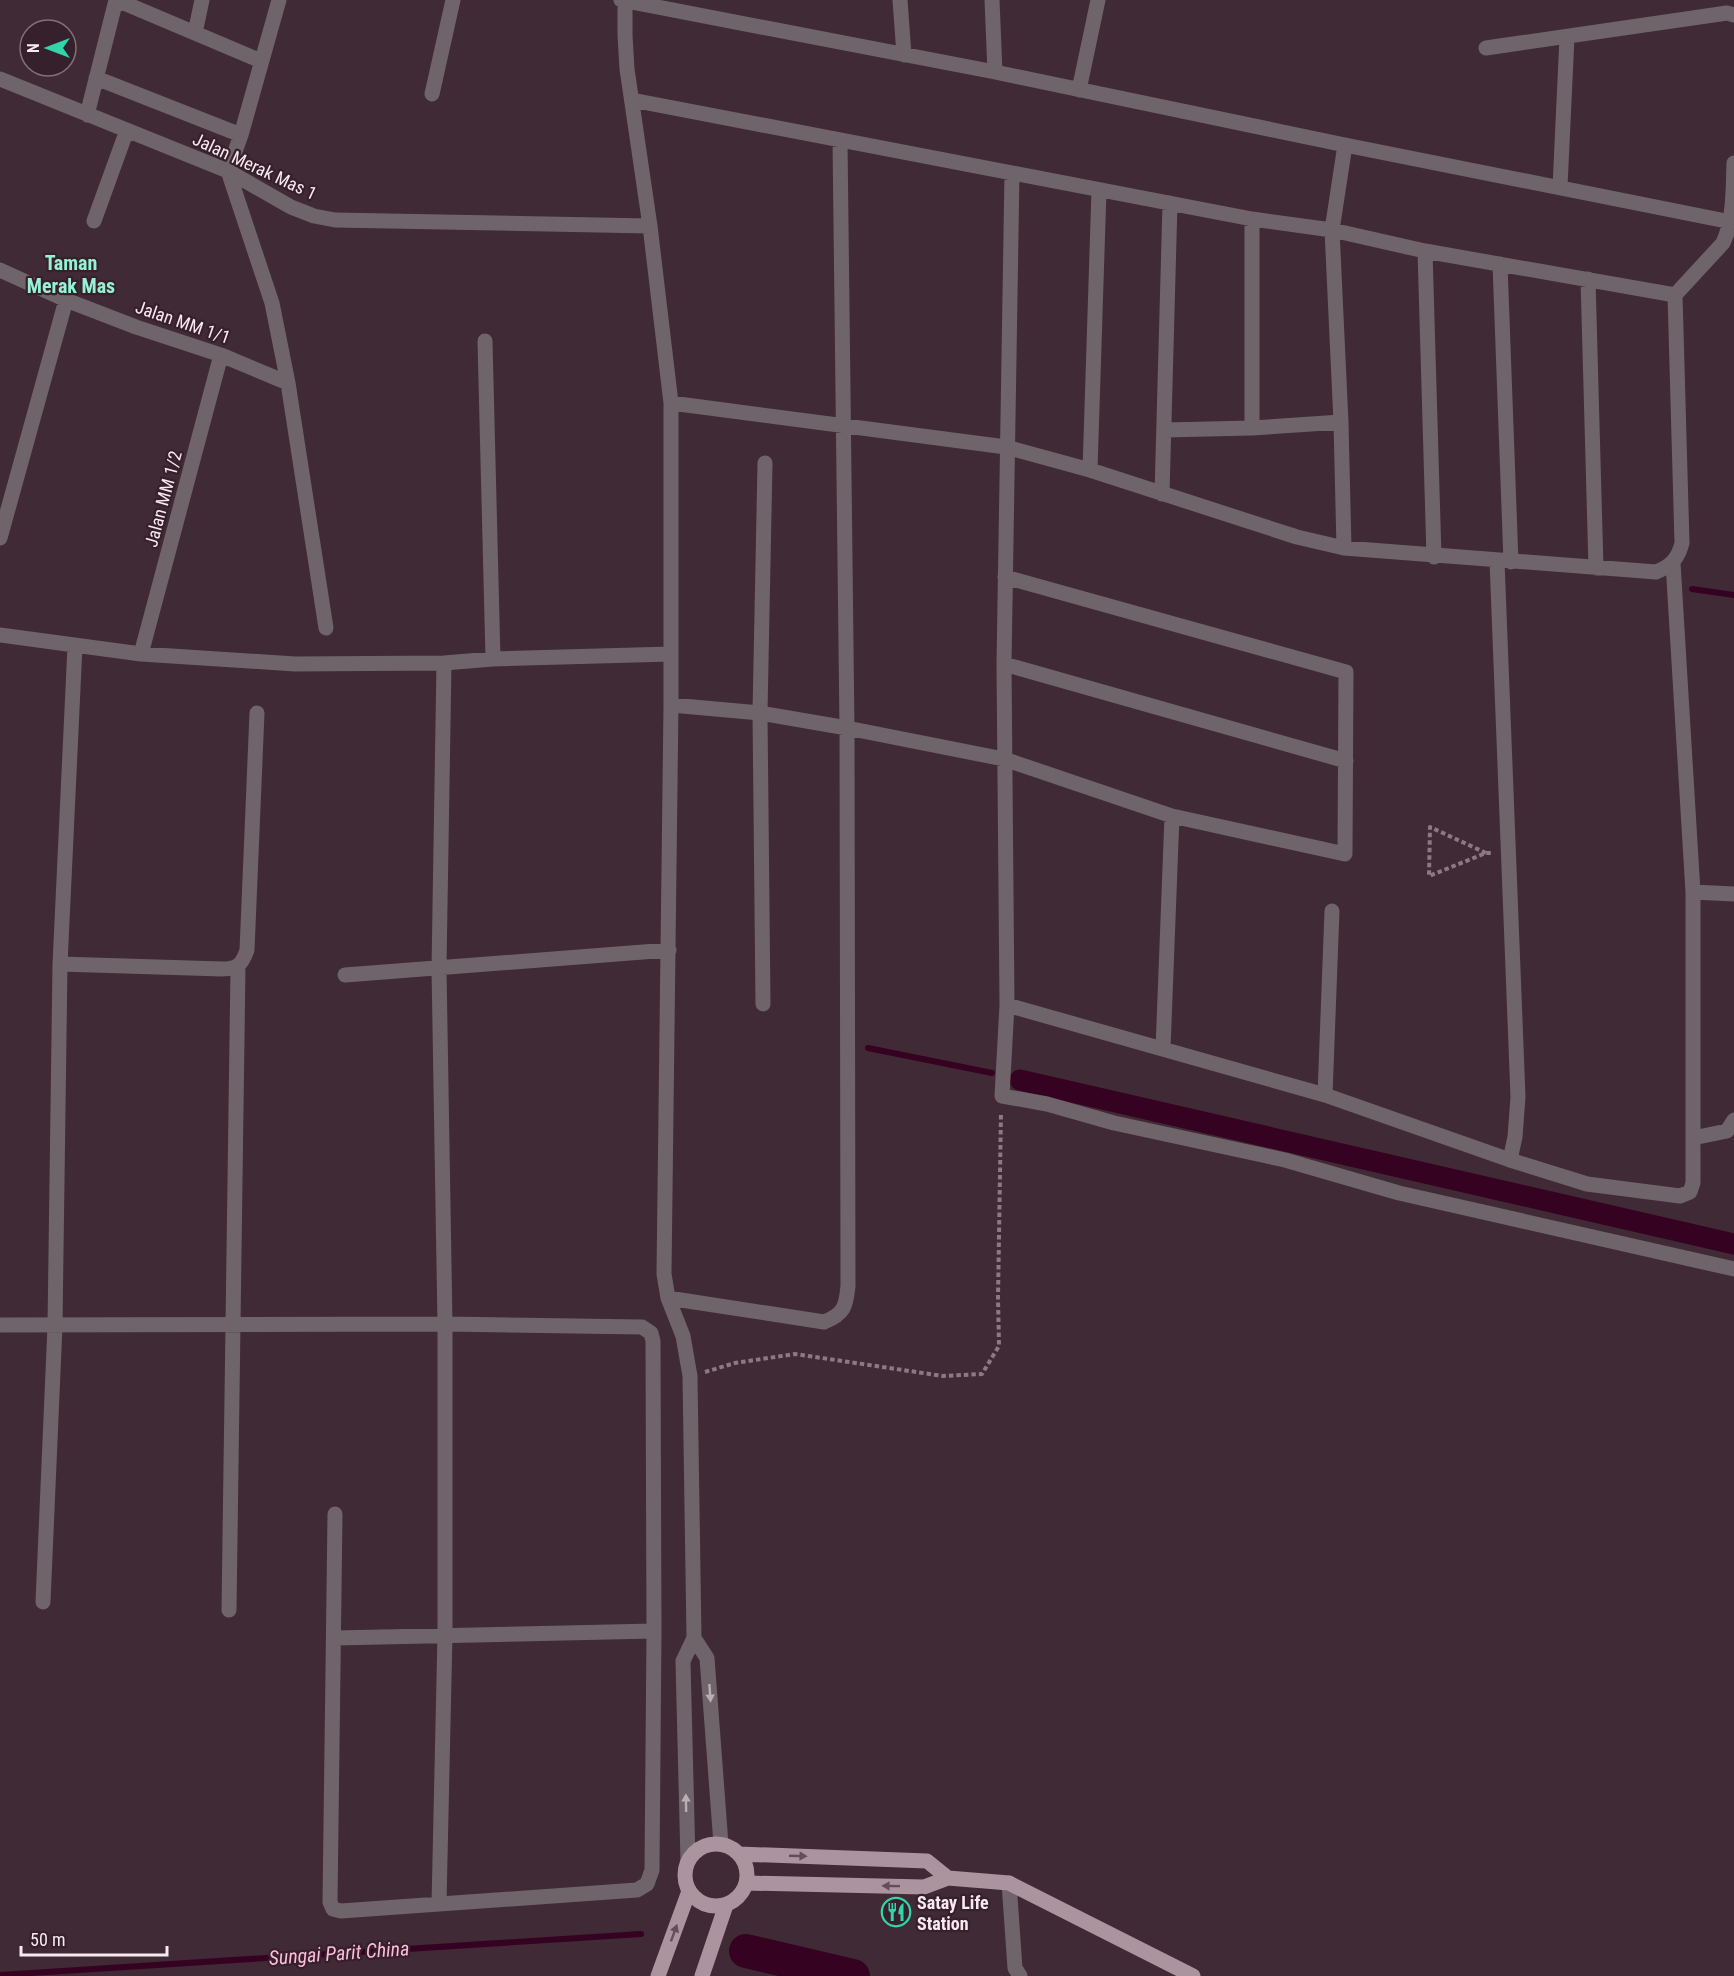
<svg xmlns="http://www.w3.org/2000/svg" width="1734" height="1976" font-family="'Roboto Condensed',sans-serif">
<rect width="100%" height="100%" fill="#402a35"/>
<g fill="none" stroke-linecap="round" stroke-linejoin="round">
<!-- stream -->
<path stroke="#360221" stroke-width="6" d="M 1692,589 L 1734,595
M 868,1048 L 992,1073
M 0,1975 L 641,1934"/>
<!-- canal -->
<path stroke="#360221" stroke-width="21" d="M 1020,1080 L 1734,1244"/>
<!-- river -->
<path stroke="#360221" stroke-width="34" d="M 746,1951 L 853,1976"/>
<!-- path -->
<path stroke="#8c7982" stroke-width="4" stroke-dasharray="4.5 3" stroke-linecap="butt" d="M 1486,853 L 1430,827 L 1429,876 L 1486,853 L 1493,853
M 705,1372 L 735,1363 L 795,1354 L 943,1376 L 982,1374 L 999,1346 L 998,1298 L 1001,1112"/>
<!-- minor -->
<path stroke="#6f6469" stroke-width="15" d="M 117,0 L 261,61
M 279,0 L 241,135 L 228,171 L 272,303 L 288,383 L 326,628
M 621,0 L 995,72 L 1345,145 L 1731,222
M 625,0 L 625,35 L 627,69 L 650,226 L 671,403 L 671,705 L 664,1274 L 668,1298 L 683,1336 L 690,1376 L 694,1638 L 683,1661 L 688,1861
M 900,0 L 904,55
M 992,0 L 995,72
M 195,33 L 202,0
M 1486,48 L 1727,13 L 1734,15
M 96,78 L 241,135
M 0,79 L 228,171 L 291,207 L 314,216 L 335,220 L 650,226
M 1079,90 L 1098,0
M 432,94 L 453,0
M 632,100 L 1252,219 L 1332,230 L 1425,251 L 1675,295
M 87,115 L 116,0
M 1012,173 L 1004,664 L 1007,1005 L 1002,1096 L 1047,1104 L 1114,1123 L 1285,1160 L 1399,1193 L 1734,1269
M 1560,187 L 1567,37
M 1252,219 L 1252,428
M 94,221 L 127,130
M 1425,251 L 1434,557
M 1500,264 L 1511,562
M 0,270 L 66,300 L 136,327 L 221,355 L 288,383
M 1588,279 L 1596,568
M 485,341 L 493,659
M 671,403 L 1006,447 L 1090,470 L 1297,537 L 1344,548 L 1656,572 C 1671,566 1678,559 1682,543 L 1675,295 L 1723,243 C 1734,219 1733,190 1734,163
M 1165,430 L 1252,428 L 1341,422
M 1090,470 L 1099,190
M 1162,494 L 1170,203
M 0,538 L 66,300
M 1344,548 L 1341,422 L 1332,230 L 1345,145
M 0,635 L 141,654 L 295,664 L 444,663 L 493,659 L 671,654
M 75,646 L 60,964 L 222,969 C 237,969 242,965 247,950 L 257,713
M 141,654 L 221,355
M 1004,664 L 1346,761
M 671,705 L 760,713 L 847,728 L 1004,759 L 1172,816 L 1345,854 L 1346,672 L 1005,577
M 1693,892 L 1734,894
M 345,975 L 669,950
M 763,1004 L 760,713 L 765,463
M 1007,1005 L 1325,1095 L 1332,911
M 1163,1049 L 1172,816
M 1325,1095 L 1510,1160 L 1515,1137 L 1518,1097 L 1497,561
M 1693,1138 L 1727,1131 L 1734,1120
M 1510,1160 L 1587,1184 L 1680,1196 L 1690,1192 L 1693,1183 L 1693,892 L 1673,563
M 668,1298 L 824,1322 C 844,1314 846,1307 848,1286 L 847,728 L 840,140
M 0,1325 L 445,1324 L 642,1327 L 651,1333 L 653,1341 L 654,1631 L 652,1870 L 647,1884 L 637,1890 L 341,1911 L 333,1909 L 330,1902 L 335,1514
M 43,1602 L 55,1326 L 60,964
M 229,1610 L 238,967
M 335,1638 L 654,1631
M 694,1638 L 707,1658 L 721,1844
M 1009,1883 L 1015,1968 L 1020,1976
M 439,1904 L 445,1634 L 445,1324 L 439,968 L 444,663"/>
<!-- major -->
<path stroke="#ac949f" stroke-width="15" d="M685 1875a31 31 0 1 1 62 0a31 31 0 1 1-62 0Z
M 739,1854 L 927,1861 L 948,1878
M 746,1883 L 924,1887 L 948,1878 L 1009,1883 L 1193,1976
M 658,1976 L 689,1891
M 702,1976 L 726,1905"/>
</g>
<!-- one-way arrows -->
<defs><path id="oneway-solid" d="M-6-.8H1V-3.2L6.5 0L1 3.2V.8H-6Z" transform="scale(1.5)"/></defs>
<g fill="#baadb3">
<use href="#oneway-solid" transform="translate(710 1693) rotate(86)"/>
<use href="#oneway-solid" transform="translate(686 1803) rotate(-91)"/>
</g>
<g fill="#654e59">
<use href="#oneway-solid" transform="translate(798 1856) rotate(2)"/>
<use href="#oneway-solid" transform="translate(891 1886) rotate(-179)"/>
<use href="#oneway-solid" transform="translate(674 1933) rotate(-70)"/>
</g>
<!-- icons -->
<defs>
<g id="restaurant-ring" transform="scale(1.5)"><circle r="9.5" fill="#36202b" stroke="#32d4a9" stroke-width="1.5"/><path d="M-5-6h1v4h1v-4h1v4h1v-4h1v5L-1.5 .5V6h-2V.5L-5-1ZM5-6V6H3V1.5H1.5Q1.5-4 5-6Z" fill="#32d4a9"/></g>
</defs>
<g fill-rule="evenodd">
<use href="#restaurant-ring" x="896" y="1912"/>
</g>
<g text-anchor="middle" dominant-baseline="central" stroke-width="4.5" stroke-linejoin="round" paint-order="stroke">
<!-- street labels -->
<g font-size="18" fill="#f8e9ef" stroke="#36202b">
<text transform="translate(255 166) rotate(25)">Jalan Merak Mas 1</text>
<text transform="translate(183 322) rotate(19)">Jalan MM 1/1</text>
<text transform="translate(163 499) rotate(-75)">Jalan MM 1/2</text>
</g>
<!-- poi labels -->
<g font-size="18" font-weight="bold" fill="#f8e9ef" stroke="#36202b" text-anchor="start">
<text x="917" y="1902">Satay Life<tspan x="917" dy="21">Station</tspan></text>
</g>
<!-- neighbourhood labels -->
<g font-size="20" font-weight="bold" fill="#96f2d2" stroke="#36202b">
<text x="71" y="263">Taman<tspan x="71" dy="23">Merak Mas</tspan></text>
</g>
<!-- water labels -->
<g font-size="20" font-style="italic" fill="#fdbcda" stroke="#36202b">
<text transform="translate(339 1953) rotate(-4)">Sungai Parit China</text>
</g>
</g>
<!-- north arrow -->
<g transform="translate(48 48) rotate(270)"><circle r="28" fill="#36202b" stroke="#847079" stroke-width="1.5"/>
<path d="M0-4.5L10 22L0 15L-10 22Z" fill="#32d4a9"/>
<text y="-9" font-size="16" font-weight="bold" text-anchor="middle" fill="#f8e9ef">N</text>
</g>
<!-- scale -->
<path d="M21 1946v9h146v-9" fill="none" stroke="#f8e9ef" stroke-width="3"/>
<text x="30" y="1946" font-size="18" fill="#f8e9ef" stroke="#36202b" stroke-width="4.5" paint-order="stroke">50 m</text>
</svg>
